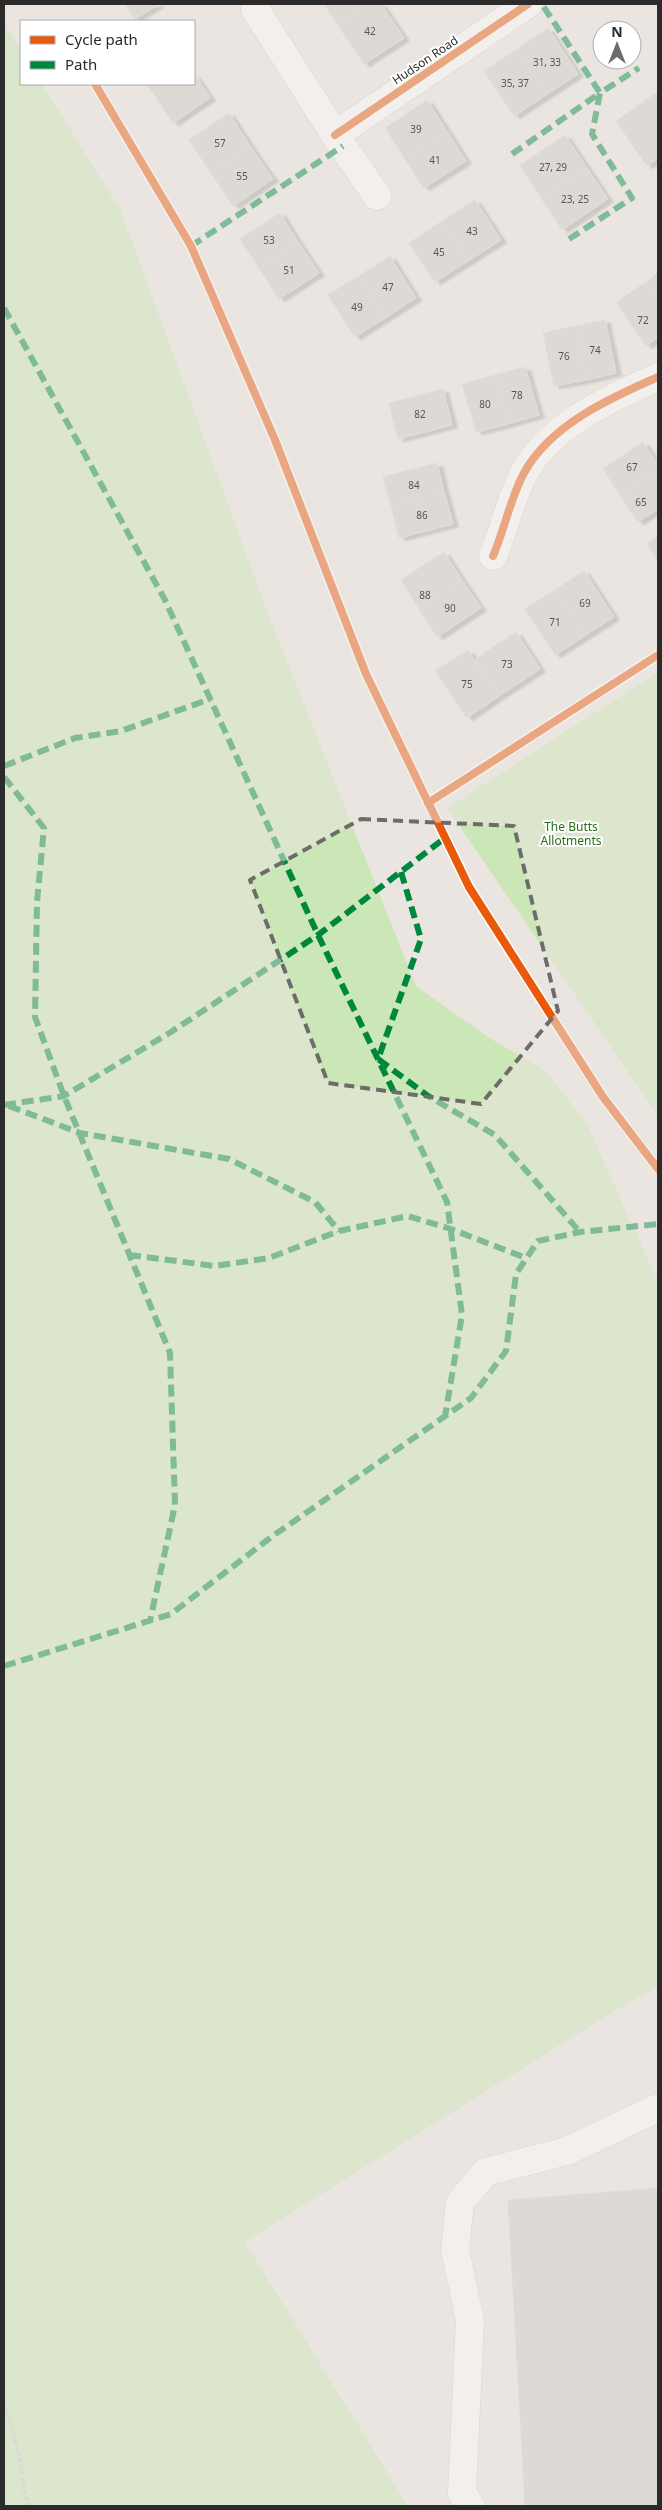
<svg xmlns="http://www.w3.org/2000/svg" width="662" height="2510" font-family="'Noto Sans',sans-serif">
<defs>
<filter id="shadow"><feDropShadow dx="5.5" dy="3" stdDeviation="1" flood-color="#0004"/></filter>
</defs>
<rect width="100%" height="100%" fill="#eae5e0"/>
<!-- green -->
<path fill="#cce7b7" d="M 4,22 L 21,50 L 21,84 L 42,84 L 121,211 L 267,611 L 416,986 L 488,1037 L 546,1071 L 587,1124 L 658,1282 L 658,1987 L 616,2010 L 245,2242 L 408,2506 L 4,2506 Z
M 658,672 L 658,1116 L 447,808 Z"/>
<!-- building -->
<path fill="#cfcbc7" stroke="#d5d1cc" filter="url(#shadow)" d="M 125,4 L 159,4 L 135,19 Z
M 324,4 L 368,4 L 337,24 Z
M 368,4 L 381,4 L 404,38 L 364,64 L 337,24 Z
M 548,28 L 578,74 L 546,95 L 516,50 Z
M 516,50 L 546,95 L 514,116 L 484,71 Z
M 194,74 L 210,98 L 173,123 L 153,93 L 166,84 L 194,84 Z
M 146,84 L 166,84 L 153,93 Z
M 658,92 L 658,112 L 649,98 Z
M 649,98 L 658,112 L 658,158 L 647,166 L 616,121 Z
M 427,100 L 447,131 L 405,159 L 385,128 Z
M 229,113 L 250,146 L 211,173 L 189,140 Z
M 447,131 L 466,161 L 424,188 L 405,159 Z
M 565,135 L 587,168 L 541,198 L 520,165 Z
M 250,146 L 273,179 L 233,206 L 211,173 Z
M 587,168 L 608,199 L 562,230 L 541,198 Z
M 475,200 L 501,240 L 468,261 L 442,221 Z
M 280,213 L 298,242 L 259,268 L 240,239 Z
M 442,221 L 468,261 L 435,282 L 409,243 Z
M 298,242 L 319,273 L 279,299 L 259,268 Z
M 390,256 L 416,298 L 385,318 L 359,276 Z
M 658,273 L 658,301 L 646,282 Z
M 359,276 L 385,318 L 355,337 L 328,295 Z
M 646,282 L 658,301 L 658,337 L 646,346 L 616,302 Z
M 605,320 L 616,373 L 586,380 L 575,326 Z
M 575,326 L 586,380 L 554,386 L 543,333 Z
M 525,367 L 539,415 L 508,424 L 495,375 Z
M 495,375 L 508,424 L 476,432 L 462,384 Z
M 443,389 L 452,425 L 398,439 L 389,403 Z
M 643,442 L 658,464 L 658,469 L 620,495 L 603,469 Z
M 437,463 L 444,492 L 391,506 L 383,477 Z
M 658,469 L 658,509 L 638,522 L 620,495 Z
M 444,492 L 453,524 L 399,538 L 391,506 Z
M 658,536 L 658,561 L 647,544 Z
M 444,552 L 462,580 L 419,609 L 401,580 Z
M 584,571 L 614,617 L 586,635 L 555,590 Z
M 462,580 L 481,608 L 437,637 L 419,609 Z
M 555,590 L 586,635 L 555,655 L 525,609 Z
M 516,632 L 540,669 L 499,696 L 474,660 Z
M 468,650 L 499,696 L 467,718 L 435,671 Z
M 658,2188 L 658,2506 L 525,2506 L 508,2200 Z"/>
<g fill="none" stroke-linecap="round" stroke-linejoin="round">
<!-- minor casing -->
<g stroke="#c3c1c2" stroke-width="29">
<path id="minor" d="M 255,9 L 335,135 L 377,196
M 335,135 L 528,4
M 493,556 C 504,531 511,496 524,473 C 550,425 610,398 658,377
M 471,2506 L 462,2494 L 470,2320 L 455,2250 L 460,2203 L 485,2172 L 567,2151 L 658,2108"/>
</g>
<!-- path -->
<path stroke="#c8c7c7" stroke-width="3" stroke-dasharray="4 2.5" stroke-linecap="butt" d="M 4,2402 L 19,2455 L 25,2496 L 30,2506"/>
<!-- minor -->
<use href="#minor" stroke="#fcfbfa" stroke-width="28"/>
<!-- quiet -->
<path stroke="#00873e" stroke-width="6" stroke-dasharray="12 6" stroke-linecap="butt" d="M 512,154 L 600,93 L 542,4
M 569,239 L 632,198 L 592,134 L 600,93 L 639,68
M 191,246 L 343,146
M 4,308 L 165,600 L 318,935 L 447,1202 L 462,1315 L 445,1417
M 4,766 L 75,738 L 121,731 L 210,699
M 4,777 L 44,828 L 37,902 L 35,1017 L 64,1096 L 170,1353 L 175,1505 L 150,1621
M 401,872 L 421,939 L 378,1059 L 428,1096 L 495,1135 L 580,1232
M 4,1105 L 64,1096 L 171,1032 L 318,935 L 445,838
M 9,1106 L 80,1133 L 229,1159 L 315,1202 L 339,1231
M 129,1255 L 215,1266 L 269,1258 L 339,1231 L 408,1216 L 451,1229 L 526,1258
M 4,1666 L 171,1614 L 270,1538 L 471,1398 L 506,1351 L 516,1274 L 538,1241 L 580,1232 L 658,1224"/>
<!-- cycleway casing -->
<g stroke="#fff" stroke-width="11">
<path id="cycleway" d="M 95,84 L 191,246 L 275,440 L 366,674 L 469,887 L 603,1097 L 658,1169
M 335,135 L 528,4
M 493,556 C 504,531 511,496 524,473 C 550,425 610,398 658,377
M 428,803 L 658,655"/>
</g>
<!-- cycleway -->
<use href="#cycleway" stroke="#e8590c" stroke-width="8"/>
</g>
<!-- marked area -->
<path d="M0 0H662V2510H0ZM 361,819 L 514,826 L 558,1011 L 481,1104 L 328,1083 L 250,880 Z" fill="#eae5e0" fill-opacity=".55" fill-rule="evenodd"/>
<path fill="none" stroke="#6e6c6a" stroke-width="4" stroke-dasharray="10 6" stroke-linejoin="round" d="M 361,819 L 514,826 L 558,1011 L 481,1104 L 328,1083 L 250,880 Z"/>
<g text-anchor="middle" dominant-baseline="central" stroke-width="4" stroke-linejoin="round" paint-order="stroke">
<!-- number labels -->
<g font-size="10" fill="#565554">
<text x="370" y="31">42</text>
<text x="547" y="62">31, 33</text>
<text x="515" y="83">35, 37</text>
<text x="416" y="129">39</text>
<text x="220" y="143">57</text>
<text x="435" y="160">41</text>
<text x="553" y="167">27, 29</text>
<text x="242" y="176">55</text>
<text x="575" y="199">23, 25</text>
<text x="472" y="231">43</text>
<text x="269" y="240">53</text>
<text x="439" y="252">45</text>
<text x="289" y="270">51</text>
<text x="388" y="287">47</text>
<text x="357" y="307">49</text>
<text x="643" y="320">72</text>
<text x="595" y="350">74</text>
<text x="564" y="356">76</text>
<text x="517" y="395">78</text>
<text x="485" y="404">80</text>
<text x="420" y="414">82</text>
<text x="632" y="467">67</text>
<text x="414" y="485">84</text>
<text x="641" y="502">65</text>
<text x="422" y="515">86</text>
<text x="425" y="595">88</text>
<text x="585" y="603">69</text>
<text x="450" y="608">90</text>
<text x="555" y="622">71</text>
<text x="507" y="664">73</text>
<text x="467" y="684">75</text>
</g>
<!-- street labels -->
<g font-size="12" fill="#2b2b2b" stroke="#fff">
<text transform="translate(425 60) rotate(-34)">Hudson Road</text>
</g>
<!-- park labels -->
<g font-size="12" fill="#2a6d16" stroke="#fff">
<text x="571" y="826">The Butts<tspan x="571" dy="14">Allotments</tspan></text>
</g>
</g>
<!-- border -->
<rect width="662" height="2510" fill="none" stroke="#2b2b2b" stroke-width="10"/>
<!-- legend -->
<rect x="20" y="20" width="175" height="65" fill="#ffffff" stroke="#aaaaaa"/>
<rect x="30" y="36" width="25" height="8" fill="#e8590c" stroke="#aaaaaa"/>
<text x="65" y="45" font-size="15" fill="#2b2b2b">Cycle path</text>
<rect x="30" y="61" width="25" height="8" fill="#00873e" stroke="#aaaaaa"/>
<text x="65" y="70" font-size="15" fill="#2b2b2b">Path</text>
<!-- north arrow -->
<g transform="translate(617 45)"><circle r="24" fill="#ffffff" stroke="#aaaaaa"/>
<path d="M0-4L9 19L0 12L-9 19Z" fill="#6e6c6a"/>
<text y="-8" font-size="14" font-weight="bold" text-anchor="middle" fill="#2b2b2b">N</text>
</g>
</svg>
